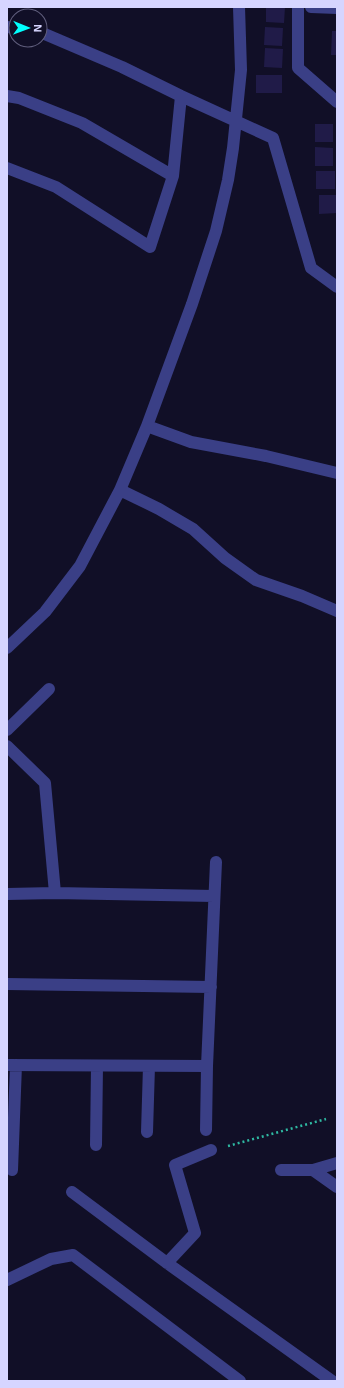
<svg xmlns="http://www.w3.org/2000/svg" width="344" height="1388" font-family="Arial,sans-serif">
<rect width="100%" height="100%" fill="#110f27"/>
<!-- building -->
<path fill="#201b48" d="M 266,7 L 285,7 L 284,23 L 266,22 Z
M 265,27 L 283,28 L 282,46 L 264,45 Z
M 332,31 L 337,31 L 337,55 L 331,55 Z
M 265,48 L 283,49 L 282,68 L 264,67 Z
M 256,75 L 282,75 L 282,93 L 256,93 Z
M 315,124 L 333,124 L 333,142 L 315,142 Z
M 315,147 L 333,148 L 333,166 L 315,166 Z
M 316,171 L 335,171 L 335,189 L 316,189 Z
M 319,195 L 337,195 L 337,213 L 319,214 Z"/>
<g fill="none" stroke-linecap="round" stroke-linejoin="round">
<!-- path -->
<path stroke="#2fb9a2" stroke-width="2.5" stroke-dasharray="2 3" stroke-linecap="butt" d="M 228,1146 L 326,1119"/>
<!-- minor -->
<path stroke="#3a3f86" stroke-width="12" d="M 298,7 L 298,68 L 337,102
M 311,7 L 337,8
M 7,27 L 16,28
M 40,32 L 122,67 L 181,96 L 273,138 L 311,268 L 337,287
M 7,96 L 19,98 L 82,123 L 173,176
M 7,168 L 56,187 L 150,247 L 173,176 L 181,96
M 147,426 L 191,442 L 266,456 L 337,473
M 120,490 L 159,509 L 193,529 L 225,558 L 256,580 L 302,596 L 337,611
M 7,648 L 45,612 L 80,566 L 120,490 L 147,426 L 192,304 L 216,231 L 228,180 L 233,148 L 241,70 L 239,7
M 7,730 L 49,689
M 7,746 L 45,783 L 55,893
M 7,894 L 55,893 L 214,896
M 7,984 L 211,987
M 7,1065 L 207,1066
M 206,1130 L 207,1066 L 216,862
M 147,1132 L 149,1066
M 96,1145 L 97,1066
M 12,1170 L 16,1065
M 281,1170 L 313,1170 L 337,1187
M 313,1170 L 337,1163
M 72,1192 L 167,1263 L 332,1381
M 167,1263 L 195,1233 L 175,1165 L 211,1150
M 7,1280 L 51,1259 L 73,1255 L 240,1381"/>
</g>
<!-- border -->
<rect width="344" height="1388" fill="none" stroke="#d6d5ff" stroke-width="16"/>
<!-- north arrow -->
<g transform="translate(28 28) rotate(91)"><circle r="19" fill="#110f27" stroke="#605e7d"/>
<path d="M0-3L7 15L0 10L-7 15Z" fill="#01fffe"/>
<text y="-6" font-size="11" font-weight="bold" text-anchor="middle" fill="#d6d5ff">N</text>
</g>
</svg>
